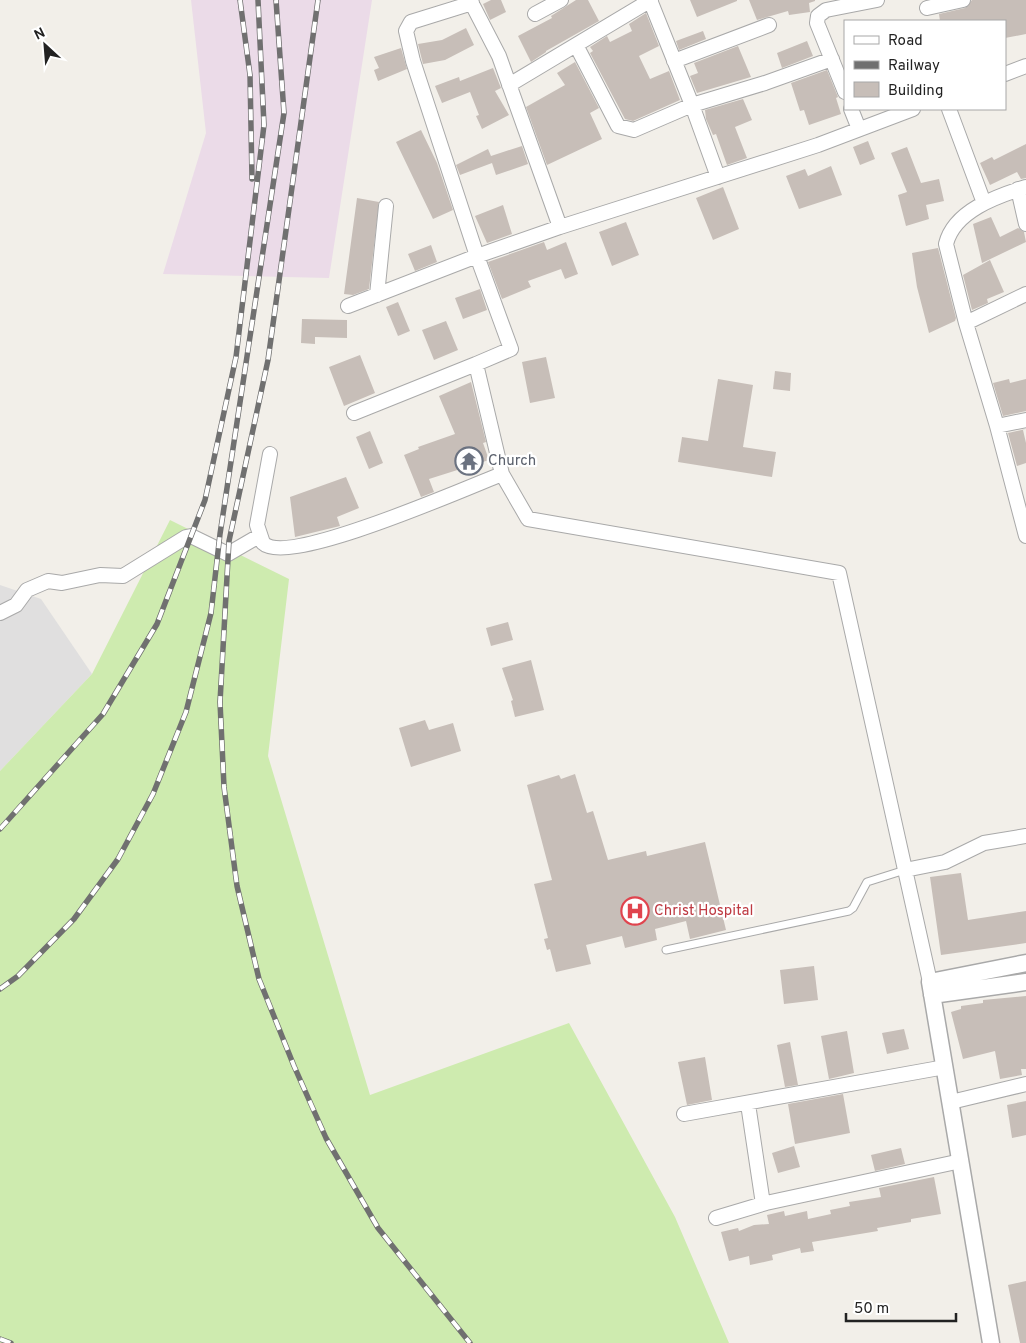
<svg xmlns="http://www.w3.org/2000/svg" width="1026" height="1343" font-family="Overpass,sans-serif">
<rect width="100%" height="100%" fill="#f2efe9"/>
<!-- residential -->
<path fill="#e0dfdf" d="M 0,585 L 41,599 L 92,674 L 0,771 Z"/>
<!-- industrial -->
<path fill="#ebdbe8" d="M 191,0 L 372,0 L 329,278 L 163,274 L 206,133 Z"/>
<!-- grass -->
<path fill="#ceebaf" d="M 170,520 L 289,579 L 268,756 L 370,1095 L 569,1023 L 675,1217 L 729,1343 L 0,1343 L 0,771 L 92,674 Z"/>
<!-- building -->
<path fill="#c7beb8" d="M 491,0 L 501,0 L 506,12 L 490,20 L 483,4 Z
M 576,0 L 588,0 L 599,21 L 546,51 L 546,52 L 531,62 L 518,36 L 552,18 L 551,16 Z
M 690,0 L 737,0 L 737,1 L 697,17 Z
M 749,0 L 815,0 L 815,1 L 809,3 L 810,12 L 789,15 L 788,11 L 757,20 Z
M 972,0 L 1026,0 L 1026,34 L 1005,38 L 1005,21 L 940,21 L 939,14 L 965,8 Z
M 646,13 L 659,46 L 639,56 L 650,79 L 669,71 L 680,100 L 633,121 L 625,119 L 590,53 L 593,51 L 590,47 L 607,36 L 610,42 L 632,31 L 629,24 Z
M 466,28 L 474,45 L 445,60 L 423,64 L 418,44 L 442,40 Z
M 703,31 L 706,39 L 679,50 L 676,41 Z
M 807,41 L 813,56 L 782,68 L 777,53 Z
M 738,46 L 751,77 L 697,93 L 690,76 L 698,73 L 694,63 Z
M 401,48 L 407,69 L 378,81 L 374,70 L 379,68 L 374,57 Z
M 575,62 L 599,108 L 590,113 L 602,139 L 547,165 L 526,107 L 565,85 L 557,73 Z
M 493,68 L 501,88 L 495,91 L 509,115 L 482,129 L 476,116 L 479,115 L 470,92 L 442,103 L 435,86 L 459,77 L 460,81 Z
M 827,70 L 838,97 L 836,98 L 841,114 L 809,125 L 804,110 L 800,111 L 791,83 Z
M 743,99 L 752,120 L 735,127 L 747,158 L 727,165 L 716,134 L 713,135 L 706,119 L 705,110 Z
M 421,130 L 437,163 L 453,210 L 433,219 L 396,142 Z
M 868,141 L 875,159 L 860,165 L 853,147 Z
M 1026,144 L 1026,178 L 1021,179 L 1017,172 L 990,185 L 980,163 L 992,157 L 994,160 Z
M 522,146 L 528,164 L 496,175 L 492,163 L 460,175 L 456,165 L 488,149 L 491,156 Z
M 907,147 L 921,183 L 939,179 L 944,201 L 926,205 L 929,219 L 906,226 L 898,195 L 907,192 L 891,153 Z
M 831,166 L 842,195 L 799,209 L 786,176 L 805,169 L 808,176 Z
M 723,187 L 739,229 L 713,240 L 696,198 Z
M 357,198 L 379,202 L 369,289 L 353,295 L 344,294 Z
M 503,205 L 512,234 L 487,243 L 475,216 Z
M 991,217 L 1000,237 L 1018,228 L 1024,232 L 1026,242 L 982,263 L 973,224 Z
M 626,222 L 639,255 L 612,266 L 599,232 Z
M 544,242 L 547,250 L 566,242 L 578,274 L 565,279 L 561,269 L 528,281 L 531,287 L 502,299 L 488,262 Z
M 431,245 L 437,262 L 415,271 L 408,254 Z
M 938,248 L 956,318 L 955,321 L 929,333 L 917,287 L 912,253 Z
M 990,260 L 1004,292 L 987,299 L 988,303 L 972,310 L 963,275 Z
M 480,289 L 487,310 L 463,319 L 455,298 Z
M 398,302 L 410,331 L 398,336 L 386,307 Z
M 302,319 L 347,320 L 347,338 L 315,337 L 315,344 L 301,343 Z
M 446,321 L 458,350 L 434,360 L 422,330 Z
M 360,355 L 375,393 L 344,406 L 329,367 Z
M 546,357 L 555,398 L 530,403 L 522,362 Z
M 775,371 L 791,373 L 790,391 L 773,389 Z
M 718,379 L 753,385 L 743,447 L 776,452 L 772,477 L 678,462 L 682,437 L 708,441 Z
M 1009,379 L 1010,383 L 1026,379 L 1026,411 L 1003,416 L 993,383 Z
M 471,382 L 486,442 L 483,443 L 489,460 L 429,479 L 434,492 L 421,497 L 404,455 L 419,449 L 418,447 L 455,434 L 439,396 Z
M 1026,429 L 1023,430 L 1026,443 L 1026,463 L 1017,466 L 1008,433 Z
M 370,431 L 383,463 L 369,469 L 356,437 Z
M 346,477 L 359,508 L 337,517 L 340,526 L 295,537 L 290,497 Z
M 508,622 L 513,640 L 491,646 L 486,628 Z
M 531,660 L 544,710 L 515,717 L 511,701 L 513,700 L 502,668 Z
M 425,720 L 429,730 L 453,723 L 461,751 L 411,767 L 399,728 Z
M 575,774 L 587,813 L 593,811 L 608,860 L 646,851 L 647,856 L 705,842 L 726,930 L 690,939 L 686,921 L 655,929 L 657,940 L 625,948 L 622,936 L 586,945 L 591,964 L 556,972 L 550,949 L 547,950 L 544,939 L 548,938 L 534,884 L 552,880 L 527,785 L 559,775 L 561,779 Z
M 961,873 L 968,920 L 1026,911 L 1026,943 L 941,955 L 930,877 Z
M 814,966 L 818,1000 L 784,1004 L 780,970 Z
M 1026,996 L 1026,1069 L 1021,1069 L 1022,1075 L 1000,1079 L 995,1051 L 963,1059 L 951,1012 L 961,1009 L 961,1006 L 983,1003 L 983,1000 Z
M 904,1029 L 909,1049 L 887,1054 L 882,1033 Z
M 847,1031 L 854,1073 L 829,1079 L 821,1036 Z
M 790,1042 L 798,1085 L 785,1087 L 777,1045 Z
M 705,1057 L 712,1100 L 687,1105 L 678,1062 Z
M 843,1094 L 850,1133 L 795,1144 L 788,1104 Z
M 1026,1101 L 1026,1135 L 1012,1138 L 1007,1105 Z
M 794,1146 L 800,1167 L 778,1173 L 772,1153 Z
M 901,1148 L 905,1164 L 875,1171 L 871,1155 Z
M 934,1177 L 941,1214 L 911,1219 L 911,1222 L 877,1228 L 878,1231 L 812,1242 L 814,1251 L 801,1253 L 800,1248 L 772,1255 L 773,1260 L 750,1265 L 749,1256 L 729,1261 L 721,1232 L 738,1228 L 739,1231 L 754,1225 L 769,1224 L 767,1215 L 784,1211 L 785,1216 L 807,1211 L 808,1219 L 831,1214 L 830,1210 L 850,1206 L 849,1202 L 881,1197 L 879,1188 Z
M 1026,1281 L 1026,1343 L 1020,1343 L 1008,1285 Z"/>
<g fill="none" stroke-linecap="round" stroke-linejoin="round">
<!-- service casing -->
<g stroke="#a9a9a9" stroke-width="9">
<path id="service" d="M 666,950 L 849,911 L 853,908 L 867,882 L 905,870"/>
</g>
<!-- minor casing -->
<g stroke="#a9a9a9" stroke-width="16">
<path id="minor" d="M 470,0 L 499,56 L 560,227 L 477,256 L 511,349 L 476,364 L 502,474 L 528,519 L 839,573 L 930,982
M 650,0 L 692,105 L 765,83 L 832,59
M 927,8 L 963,0
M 535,14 L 561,0
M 576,45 L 618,126 L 634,130 L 692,105 L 718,177
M 674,61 L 769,25
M 1005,74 L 1026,66
M 509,85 L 651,0
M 845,92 L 817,23 L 818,16 L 826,10 L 877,0
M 851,109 L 859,129
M 949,109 L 984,203
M 1018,189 L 1026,224
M 560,227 L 818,145 L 913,109
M 377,295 L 386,206
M 348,306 L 477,256 L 413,61 L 406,31 L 411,22 L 472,3
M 966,323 L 1026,294
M 354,413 L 476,364
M 1026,420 L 997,426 L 1026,536
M 997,426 L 966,323 L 946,244 C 954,211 997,196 1026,187
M 270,454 L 257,525 L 263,543 C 288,567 466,488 502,474
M 0,613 L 16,605 L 27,590 L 48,581 L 62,583 L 100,575 L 123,576 L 186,537 L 191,536 L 228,554 L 259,536
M 905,870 L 945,862 L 984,843 L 1026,836
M 951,1102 L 1026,1084
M 748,1104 L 763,1204
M 684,1114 L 945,1067
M 716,1218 L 766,1203 L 961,1161"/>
</g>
<!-- tertiary casing -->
<g stroke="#a9a9a9" stroke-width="19">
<path id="tertiary" d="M 932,995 L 1026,982
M 991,1343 L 930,982 L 1026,963"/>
</g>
<!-- service -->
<use href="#service" stroke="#fff" stroke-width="7"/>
<!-- minor -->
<use href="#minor" stroke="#fff" stroke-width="14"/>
<!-- tertiary -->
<use href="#tertiary" stroke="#fff" stroke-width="16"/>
<!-- rail casing -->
<g stroke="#707070" stroke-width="5.5">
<path id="rail" d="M 240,0 L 250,75 L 252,179
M 318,0 L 268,360 L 229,541 L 220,702 L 224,787 L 237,886 L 259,979 L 294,1066 L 326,1138 L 378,1228 L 470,1343
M 0,829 L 103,714 L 157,624 L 205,500 L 236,357 L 264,125 L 258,0
M 0,989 L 18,976 L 74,919 L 118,859 L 153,794 L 186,712 L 211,613 L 220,534 L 284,113 L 276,0
M 0,1339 L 11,1343"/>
</g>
<!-- rail -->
<use href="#rail" stroke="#fff" stroke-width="4" stroke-dasharray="11" stroke-linecap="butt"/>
</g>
<!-- icons -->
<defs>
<g id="temple-ring" transform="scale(1.4375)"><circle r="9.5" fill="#fff" stroke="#6b7280" stroke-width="1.5"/><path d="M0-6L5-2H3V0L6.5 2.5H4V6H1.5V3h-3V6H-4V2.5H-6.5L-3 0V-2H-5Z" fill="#6b7280"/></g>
<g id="hospital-ring" transform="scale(1.4375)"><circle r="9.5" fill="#fff" stroke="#e0444e" stroke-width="1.5"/><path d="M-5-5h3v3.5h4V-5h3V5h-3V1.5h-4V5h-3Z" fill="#e0444e"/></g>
</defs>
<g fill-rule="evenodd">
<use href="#temple-ring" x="469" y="461"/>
<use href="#hospital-ring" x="635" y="911"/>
</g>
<g text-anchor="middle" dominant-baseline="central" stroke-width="4.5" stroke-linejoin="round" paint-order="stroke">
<!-- worship labels -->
<g font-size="15" fill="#5b616d" stroke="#fff" text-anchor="start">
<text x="488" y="461">Church</text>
</g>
<!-- health labels -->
<g font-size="15" fill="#be3a42" stroke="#fff" text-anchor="start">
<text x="654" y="911">Christ Hospital</text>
</g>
</g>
<!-- legend -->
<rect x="844" y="20" width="162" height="90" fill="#ffffff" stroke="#a7a7a7"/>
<rect x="854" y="36" width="25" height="8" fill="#ffffff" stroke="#a7a7a7"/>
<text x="888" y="45" font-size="15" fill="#222222">Road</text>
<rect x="854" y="61" width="25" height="8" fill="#707070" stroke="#a7a7a7"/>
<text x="888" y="70" font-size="15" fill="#222222">Railway</text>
<rect x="854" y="82" width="25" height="15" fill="#c7beb8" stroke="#a7a7a7"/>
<text x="888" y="95" font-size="15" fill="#222222">Building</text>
<!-- north arrow -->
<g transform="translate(45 45) rotate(334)" stroke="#ffffff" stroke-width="4" paint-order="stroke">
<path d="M0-4L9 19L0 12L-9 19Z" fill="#222222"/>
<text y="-8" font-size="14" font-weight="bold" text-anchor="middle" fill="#222222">N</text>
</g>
<!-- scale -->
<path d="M846 1313v8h110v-8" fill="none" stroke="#222222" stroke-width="2.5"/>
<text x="854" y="1313" font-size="15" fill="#222222" stroke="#ffffff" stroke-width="4" paint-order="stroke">50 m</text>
</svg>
